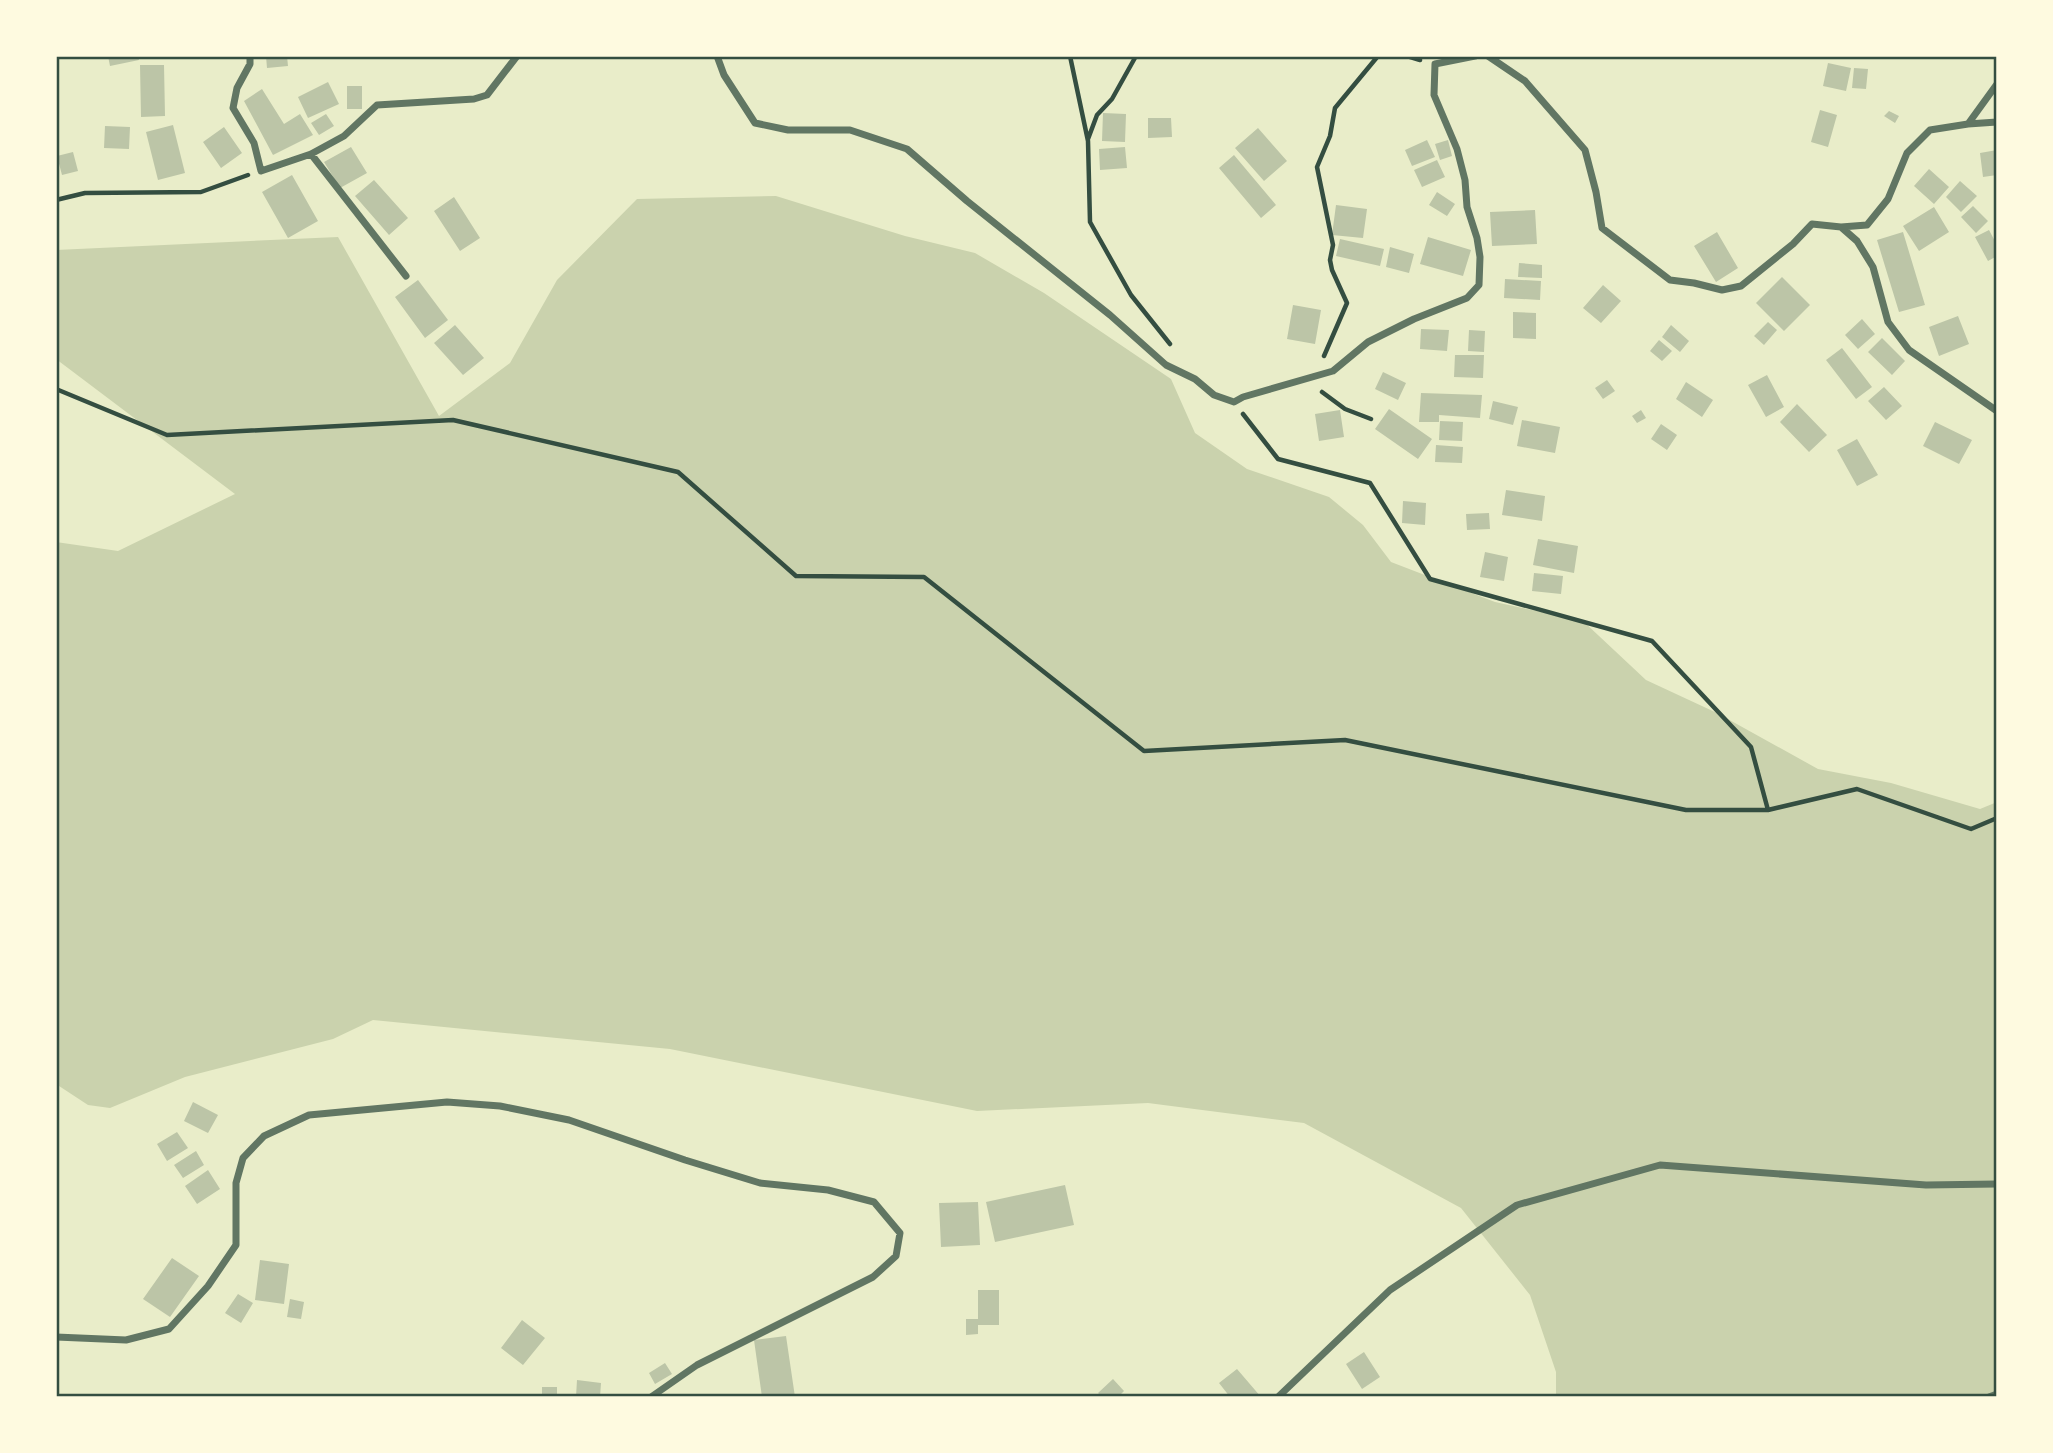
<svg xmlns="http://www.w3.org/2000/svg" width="2053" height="1453" font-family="Lato,sans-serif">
<rect width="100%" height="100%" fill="#e9edc9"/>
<!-- green -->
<path fill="#cad2ad" d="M 776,196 L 905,236 L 975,253 L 1044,293 L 1171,379 L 1195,433 L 1247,469 L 1329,497 L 1363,525 L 1391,562 L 1495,602 L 1583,621 L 1646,680 L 1717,713 L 1818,769 L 1891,783 L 1980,809 L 1997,802 L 1997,1397 L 1556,1397 L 1556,1372 L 1530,1295 L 1461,1208 L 1304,1123 L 1148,1103 L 977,1111 L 670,1049 L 373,1020 L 333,1039 L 185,1077 L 110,1108 L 88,1105 L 56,1084 L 56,542 L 118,551 L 235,494 L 56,359 L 56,250 L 338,237 L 439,416 L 510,363 L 557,280 L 637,199 Z"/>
<!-- building -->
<path fill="#bcc5a7" d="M 108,56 L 138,56 L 139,60 L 110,66 Z
M 266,56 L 287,56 L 288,66 L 267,68 Z
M 1828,63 L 1851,68 L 1846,91 L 1823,86 Z
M 140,65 L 164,65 L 165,116 L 141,117 Z
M 1854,68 L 1868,69 L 1866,89 L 1852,88 Z
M 328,82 L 339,104 L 308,118 L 298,97 Z
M 347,86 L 362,86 L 362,109 L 347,109 Z
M 262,89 L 284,124 L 300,114 L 313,135 L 273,155 L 244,101 Z
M 1820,110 L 1837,115 L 1828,147 L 1811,142 Z
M 1889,111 L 1899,116 L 1895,123 L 1884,116 Z
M 1103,113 L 1126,114 L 1125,142 L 1102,141 Z
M 326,114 L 334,126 L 319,135 L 311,123 Z
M 1148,118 L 1171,118 L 1172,137 L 1148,138 Z
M 173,125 L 185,173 L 158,180 L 146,132 Z
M 105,126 L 130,127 L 129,149 L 104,148 Z
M 224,127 L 242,153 L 221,168 L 203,142 Z
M 1258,128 L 1287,161 L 1264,181 L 1235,148 Z
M 1427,140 L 1435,157 L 1412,166 L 1405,150 Z
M 1448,140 L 1452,156 L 1440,160 L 1435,144 Z
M 351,147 L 367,173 L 340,188 L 324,162 Z
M 1125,147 L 1127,168 L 1100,170 L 1099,149 Z
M 1997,150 L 1997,175 L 1983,177 L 1980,153 Z
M 73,152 L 78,171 L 62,175 L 57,156 Z
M 1234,155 L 1276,205 L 1261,218 L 1219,168 Z
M 1437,160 L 1445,177 L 1422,187 L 1414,170 Z
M 1929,169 L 1949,187 L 1934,204 L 1914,186 Z
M 292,175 L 318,221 L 288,238 L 262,192 Z
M 374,180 L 408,218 L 389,235 L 355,196 Z
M 1960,181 L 1977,196 L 1961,212 L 1946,197 Z
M 1437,192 L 1455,204 L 1447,216 L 1429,205 Z
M 454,197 L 480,238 L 460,251 L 434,211 Z
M 1336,205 L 1367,209 L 1363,238 L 1332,235 Z
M 1973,206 L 1988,221 L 1976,233 L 1961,217 Z
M 1934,207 L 1949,232 L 1919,251 L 1903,226 Z
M 1535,210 L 1537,244 L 1492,246 L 1490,212 Z
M 1989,230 L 1997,245 L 1997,256 L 1988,261 L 1975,237 Z
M 1717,232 L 1738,268 L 1716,282 L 1694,246 Z
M 1903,232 L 1925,305 L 1899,312 L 1877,240 Z
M 1428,237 L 1471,250 L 1463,276 L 1420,264 Z
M 1340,239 L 1384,249 L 1380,266 L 1336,256 Z
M 1390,247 L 1414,254 L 1409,273 L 1386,267 Z
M 1519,263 L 1542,265 L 1542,278 L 1518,277 Z
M 1782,277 L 1810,305 L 1784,331 L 1756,303 Z
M 1505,279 L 1541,281 L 1540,300 L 1504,298 Z
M 418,280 L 448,320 L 425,338 L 395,297 Z
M 1603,285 L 1621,301 L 1601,323 L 1583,308 Z
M 1293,305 L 1321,310 L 1315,344 L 1287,339 Z
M 1513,312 L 1536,313 L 1536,339 L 1513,338 Z
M 1958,316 L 1969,344 L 1939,356 L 1929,327 Z
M 1862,319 L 1875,334 L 1858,349 L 1845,335 Z
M 1768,322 L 1777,330 L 1764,345 L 1754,336 Z
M 455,325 L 484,358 L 463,375 L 434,343 Z
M 1671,325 L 1689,341 L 1680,352 L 1662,337 Z
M 1421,329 L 1449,330 L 1447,351 L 1420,349 Z
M 1469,330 L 1485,331 L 1484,352 L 1468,351 Z
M 1882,338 L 1905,361 L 1892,375 L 1868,352 Z
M 1659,340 L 1672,351 L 1662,361 L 1650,351 Z
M 1842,348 L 1872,387 L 1856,399 L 1826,360 Z
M 1455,355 L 1484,355 L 1483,378 L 1454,377 Z
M 1383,372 L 1406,383 L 1398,400 L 1375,389 Z
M 1767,375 L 1784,407 L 1766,417 L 1748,385 Z
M 1607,380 L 1615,391 L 1603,399 L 1595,388 Z
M 1686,382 L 1713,400 L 1702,417 L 1676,399 Z
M 1884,387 L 1902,406 L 1886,420 L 1868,401 Z
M 1421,393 L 1482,395 L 1480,418 L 1439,415 L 1439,422 L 1419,422 Z
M 1493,401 L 1518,407 L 1513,425 L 1489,419 Z
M 1797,404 L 1827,435 L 1809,452 L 1780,422 Z
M 1389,409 L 1432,439 L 1418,459 L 1375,429 Z
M 1340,410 L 1344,437 L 1319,441 L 1315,414 Z
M 1641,410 L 1646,418 L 1637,423 L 1632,416 Z
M 1522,420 L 1560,427 L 1555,453 L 1517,446 Z
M 1440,421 L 1463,422 L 1462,441 L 1439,440 Z
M 1935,422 L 1972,440 L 1959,464 L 1923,446 Z
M 1661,424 L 1677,435 L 1667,450 L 1651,439 Z
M 1857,439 L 1878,475 L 1857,486 L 1837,450 Z
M 1436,445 L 1463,447 L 1462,463 L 1435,462 Z
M 1506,490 L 1545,496 L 1542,521 L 1502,515 Z
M 1403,501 L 1426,503 L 1425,525 L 1402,523 Z
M 1489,513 L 1490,529 L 1467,530 L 1466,514 Z
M 1538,539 L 1578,546 L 1574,573 L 1533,565 Z
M 1485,552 L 1508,557 L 1504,581 L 1480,577 Z
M 1534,573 L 1563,576 L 1561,594 L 1532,591 Z
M 193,1102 L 218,1115 L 208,1133 L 184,1121 Z
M 177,1132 L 188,1148 L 167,1161 L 157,1144 Z
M 196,1151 L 204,1165 L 183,1178 L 174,1165 Z
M 208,1170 L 220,1189 L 197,1204 L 185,1186 Z
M 1065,1185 L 1074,1225 L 995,1242 L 986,1202 Z
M 978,1202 L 980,1245 L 941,1247 L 939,1203 Z
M 172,1258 L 199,1276 L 170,1317 L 143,1299 Z
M 260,1260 L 289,1264 L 284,1304 L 255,1300 Z
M 978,1290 L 999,1290 L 999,1325 L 978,1325 L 978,1334 L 966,1335 L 966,1319 L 978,1319 Z
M 238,1294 L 253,1303 L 241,1323 L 225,1313 Z
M 290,1299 L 304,1302 L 301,1319 L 287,1317 Z
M 522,1320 L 545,1338 L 523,1365 L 501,1348 Z
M 786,1336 L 795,1397 L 762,1397 L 754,1340 Z
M 1364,1352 L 1380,1377 L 1362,1389 L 1346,1364 Z
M 665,1363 L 672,1374 L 655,1384 L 649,1373 Z
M 1237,1369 L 1261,1397 L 1230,1397 L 1219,1383 Z
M 1113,1379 L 1124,1391 L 1118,1397 L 1102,1397 L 1098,1393 Z
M 577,1380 L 601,1383 L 600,1397 L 576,1397 Z
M 542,1387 L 557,1387 L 557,1397 L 542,1397 Z"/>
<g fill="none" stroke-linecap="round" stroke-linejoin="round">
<!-- path -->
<path stroke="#344e41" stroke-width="4.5" d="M 1070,56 L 1088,141 L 1090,222 L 1131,295 L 1170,344
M 1407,56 L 1420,60
M 1088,139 L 1097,115 L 1112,99 L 1136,56
M 56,200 L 85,193 L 201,192 L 248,175
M 1324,356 L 1347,303 L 1332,270 L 1330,260 L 1333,245 L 1317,167 L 1330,136 L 1335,108 L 1378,56
M 56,389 L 167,435 L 453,420 L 678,472 L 796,576 L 924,577 L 1144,751 L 1345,740 L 1686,810 L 1768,810 L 1857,789 L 1971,829 L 1997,818
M 1322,392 L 1345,409 L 1371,419
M 1243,414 L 1278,459 L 1370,483 L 1430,579 L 1652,641 L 1751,747 L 1768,810"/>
<!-- minor -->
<path stroke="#617663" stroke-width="7" d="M 250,56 L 250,64 L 237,88 L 233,108 L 254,143 L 261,171 L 311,154 L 344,136 L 377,105 L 474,99 L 487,95 L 517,56
M 717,56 L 724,75 L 755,123 L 788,130 L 850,130 L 907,149 L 967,201 L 1110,315 L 1166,365 L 1195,379 L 1214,395 L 1234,402 L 1243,397 L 1333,371 L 1368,342 L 1414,319 L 1467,298 L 1479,285 L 1480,257 L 1477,238 L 1467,207 L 1465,180 L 1457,149 L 1434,95 L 1435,64 L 1475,56
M 1488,56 L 1525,81 L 1585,150 L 1596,192 L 1602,228 L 1670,280 L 1694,283 L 1722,290 L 1741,286 L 1793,244 L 1812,224 L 1841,227 L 1857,241 L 1873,267 L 1888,322 L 1909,350 L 1997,411
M 1968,124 L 1997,122
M 311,154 L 406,276
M 1841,227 L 1867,225 L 1888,199 L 1907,153 L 1930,130 L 1968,124 L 1997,84
M 56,1337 L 126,1340 L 169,1329 L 208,1286 L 236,1245 L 236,1183 L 243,1158 L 264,1136 L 309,1115 L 447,1102 L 500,1106 L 569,1120 L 685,1160 L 760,1183 L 828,1190 L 874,1202 L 900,1233 L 896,1256 L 873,1277 L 697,1365 L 651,1397
M 1278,1397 L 1390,1290 L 1517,1205 L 1660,1165 L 1926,1185 L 1997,1184
M 1989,1397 L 1997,1394"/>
</g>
<!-- border -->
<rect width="2053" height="1453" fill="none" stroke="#fefae0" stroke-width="116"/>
<rect x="58" y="58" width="1937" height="1337" fill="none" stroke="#344e41" stroke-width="2.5"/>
</svg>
